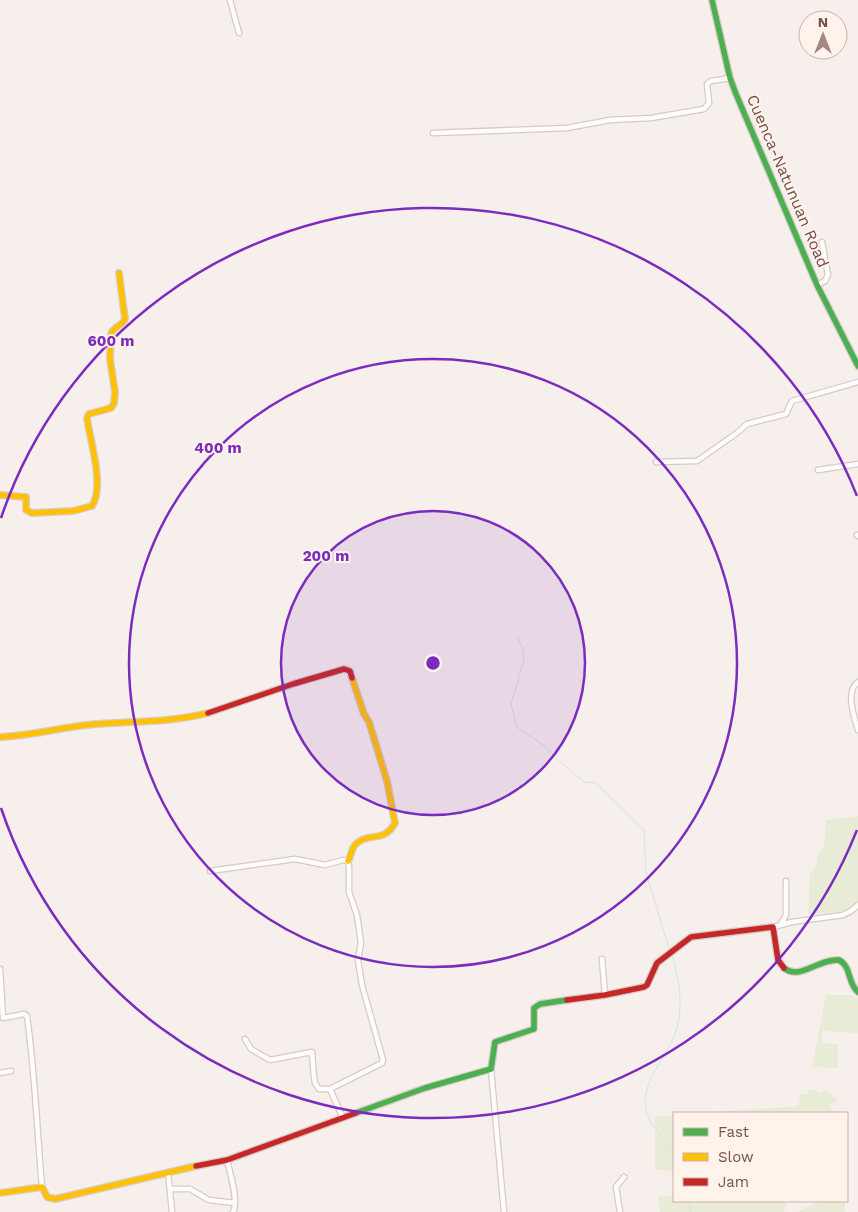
<svg xmlns="http://www.w3.org/2000/svg" width="858" height="1212" font-family="'Work Sans',sans-serif">
<rect width="100%" height="100%" fill="#f7efeb"/>
<!-- green -->
<path fill="#e8ecd6" d="M 858,816 L 858,901 L 845,911 L 808,915 L 810,873 L 815,869 L 818,856 L 824,847 L 826,820 Z
M 826,995 L 850,995 L 858,999 L 858,1033 L 823,1031 L 822,1043 L 838,1044 L 838,1068 L 812,1067 Z
M 813,1089 L 821,1093 L 825,1090 C 829,1094 834,1096 837,1099 L 836,1102 L 830,1104 L 832,1110 L 836,1113 L 702,1113 L 798,1106 L 801,1094 L 807,1094 L 809,1090 Z
M 674,1115 L 674,1172 L 655,1169 L 655,1117 Z
M 674,1195 L 674,1201 L 787,1201 L 784,1212 L 660,1212 L 658,1197 Z
M 821,1201 L 845,1201 L 845,1212 L 796,1212 Z"/>
<g fill="none" stroke-linecap="round" stroke-linejoin="round">
<!-- stream -->
<path stroke="#cce8e5" stroke-width="1" d="M 518,638 L 523,649 L 524,660 L 511,704 L 517,727 L 546,747 L 555,757 L 584,782 L 596,783 L 644,830 L 646,873 L 669,948
M 672,955 C 679,981 684,1005 676,1031 C 668,1057 640,1081 646,1110 C 649,1125 665,1139 674,1151
M 689,1201 L 691,1212"/>
<!-- street casing -->
<g stroke="#d6cbc8" stroke-width="7">
<path id="street" d="M 230,0 L 239,33
M 433,133 L 567,128 L 610,120 L 651,118 L 704,109 L 709,103 L 707,84 L 711,81 L 730,78
M 817,285 L 825,281 L 828,275 L 822,242
M 656,462 L 697,461 L 737,433 L 747,424 L 786,414 L 792,401 L 858,382
M 818,470 L 858,464
M 857,535 L 858,536
M 858,682 C 845,691 854,717 858,730
M 210,871 L 295,859 L 325,865 L 343,860 L 348,861 L 349,867 L 349,892 L 357,915 L 361,943 L 358,960 L 362,985 L 383,1060 L 382,1063 L 330,1089 L 343,1118
M 781,924 L 786,915 L 786,881
M 773,927 L 792,922 L 843,915 L 851,911 L 858,905
M 602,959 L 605,995
M 0,969 L 3,1018 L 24,1014 L 27,1016 C 35,1073 37,1130 42,1187
M 245,1039 L 251,1049 L 270,1060 L 312,1052 L 314,1077 L 315,1083 L 319,1089 L 330,1089
M 491,1069 L 504,1212
M 0,1073 L 11,1071
M 227,1160 C 230,1173 239,1202 233,1212
M 168,1172 L 172,1212
M 170,1189 L 190,1189 L 209,1200 L 235,1203
M 620,1212 L 616,1187 L 624,1177"/>
</g>
<!-- fast casing -->
<g stroke="#d7ccc9" stroke-width="8">
<path id="fast" d="M 712,0 L 730,78 L 736,94 L 817,285 L 858,366
M 784,968 C 800,981 819,958 839,960 C 852,967 847,983 858,992
M 356,1113 L 425,1088 L 491,1069 L 495,1042 L 534,1029 L 534,1008 L 540,1004 L 567,1000"/>
</g>
<!-- slow casing -->
<g stroke="#d7ccc9" stroke-width="8">
<path id="slow" d="M 0,495 L 26,497 L 26,510 L 32,513 L 73,511 L 92,506 C 105,486 90,441 87,418 L 89,414 L 111,408 L 114,403 L 115,392 L 110,359 L 111,334 C 113,327 122,326 125,319 L 119,273
M 0,737 C 29,736 58,728 87,725 C 127,721 169,723 208,713
M 348,861 C 352,855 351,847 357,843 C 370,832 384,843 395,823 L 387,781 L 369,722 L 364,714 L 352,678
M 0,1193 L 42,1187 L 47,1197 L 55,1199 L 196,1166"/>
</g>
<!-- jam casing -->
<g stroke="#d7ccc9" stroke-width="8">
<path id="jam" d="M 208,713 L 293,684 L 344,669 L 350,671 L 352,678
M 567,1000 L 605,995 L 644,987 L 647,985 L 657,963 L 691,937 L 773,927 L 778,960 L 784,968
M 196,1166 L 227,1160 L 356,1113"/>
</g>
<!-- street -->
<use href="#street" stroke="#fefdfc" stroke-width="4.5"/>
<!-- fast -->
<use href="#fast" stroke="#4caf50" stroke-width="5.5"/>
<!-- slow -->
<use href="#slow" stroke="#ffc107" stroke-width="5.5"/>
<!-- jam -->
<use href="#jam" stroke="#c62828" stroke-width="5.5"/>
</g>
<!-- distance rings -->
<circle cx="433" cy="663" r="152" fill="#7b2cbf" fill-opacity=".12"/>
<g fill="none" stroke="#7b2cbf" stroke-width="2.5">
<circle cx="433" cy="663" r="152"/>
<circle cx="433" cy="663" r="304"/>
<path d="M857 830A456 456 0 0 1 1 808M1 518A456 456 0 0 1 857 496"/>
</g>
<g text-anchor="middle" dominant-baseline="central" stroke-width="4" stroke-linejoin="round" paint-order="stroke">
<!-- street labels -->
<g font-size="16" fill="#75514b" stroke="#fff3ec">
<text transform="translate(788 181) rotate(67)">Cuenca-Natunuan Road</text>
</g>
</g>
<circle cx="433" cy="663" r="8" fill="#7b2cbf" stroke="#fff3ec" stroke-width="2.5"/>
<g font-size="15" text-anchor="middle" font-weight="bold" fill="#7b2cbf" stroke="#fff3ec" stroke-width="4" stroke-linejoin="round" paint-order="stroke">
<text x="111" y="346">600 m</text>
<text x="218" y="453">400 m</text>
<text x="326" y="561">200 m</text>
</g>
<!-- legend -->
<rect x="673" y="1112" width="175" height="90" fill="#fff3ec" stroke="#c8b2ac"/>
<rect x="683" y="1128" width="25" height="8" fill="#4caf50" stroke="#c8b2ac"/>
<text x="718" y="1137" font-size="15" fill="#75514b">Fast</text>
<rect x="683" y="1153" width="25" height="8" fill="#ffc107" stroke="#c8b2ac"/>
<text x="718" y="1162" font-size="15" fill="#75514b">Slow</text>
<rect x="683" y="1178" width="25" height="8" fill="#c62828" stroke="#c8b2ac"/>
<text x="718" y="1187" font-size="15" fill="#75514b">Jam</text>
<!-- north arrow -->
<g transform="translate(823 35)"><circle r="24" fill="#fff3ec" stroke="#c8b2ac"/>
<path d="M0-4L9 19L0 12L-9 19Z" fill="#a28883"/>
<text y="-8" font-size="14" font-weight="bold" text-anchor="middle" fill="#75514b">N</text>
</g>
</svg>
